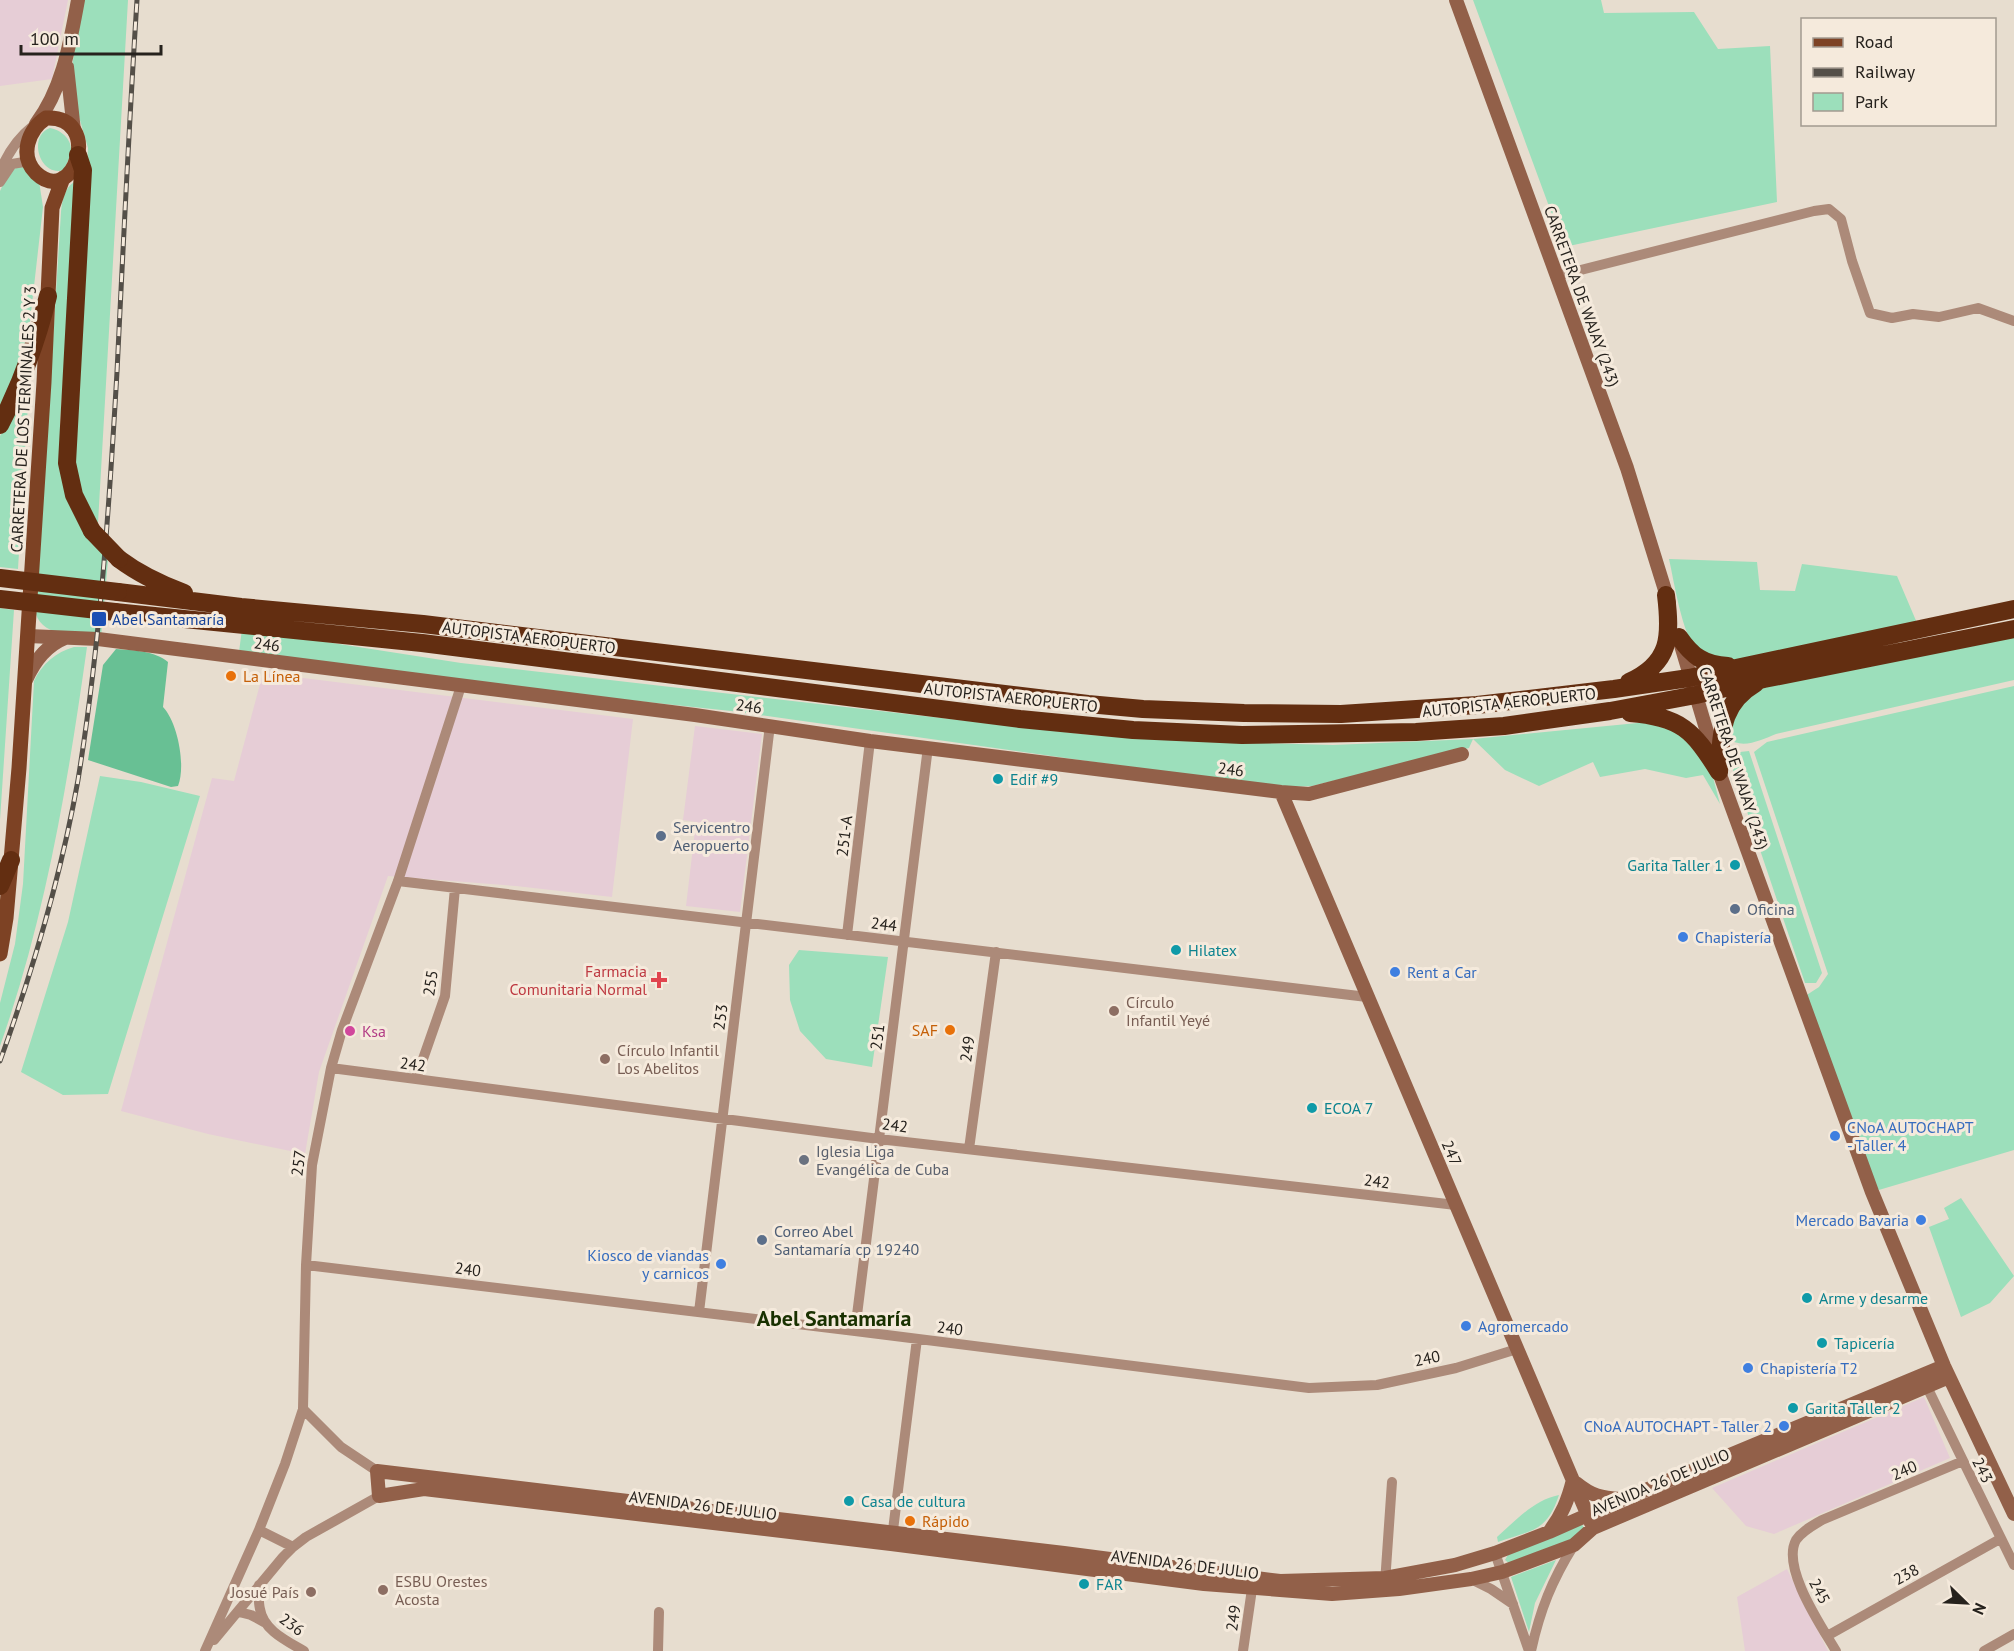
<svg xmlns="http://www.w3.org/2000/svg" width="2014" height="1651" font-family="'PT Sans',sans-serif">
<rect width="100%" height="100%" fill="#e7ddcf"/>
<!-- industrial -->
<path fill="#e6cdd6" d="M 0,0 L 68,0 L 52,79 L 0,86 Z
M 263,673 L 633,719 L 612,897 L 516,886 L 388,876 L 319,1072 L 305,1154 L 208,1134 L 121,1111 L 212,778 L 234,781 Z
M 695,726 L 762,734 L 740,912 L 686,906 L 696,822 L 683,820 Z
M 1924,1397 L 1950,1458 L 1774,1534 L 1746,1526 L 1712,1488 Z
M 1787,1569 L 1828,1651 L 1745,1651 L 1737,1597 Z"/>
<!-- green -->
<path fill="#9cdfbb" d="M 84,0 L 128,0 L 98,523 L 84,504 L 72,451 L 88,148 L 69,82 Z
M 1473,0 L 1601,0 L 1604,13 L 1694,12 L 1718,49 L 1770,46 L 1777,202 L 1564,247 Z
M 50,128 C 61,130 72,139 71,151 C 71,157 66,164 64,170 C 40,178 27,136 50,128 Z
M 23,166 L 39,181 L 43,207 L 28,339 L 0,411 L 0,191 L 10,170 Z
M 74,182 L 77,186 L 60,424 L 60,460 L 87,536 L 108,561 L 101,637 C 80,635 43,638 36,614 L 61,212 C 62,201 64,189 74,182 Z
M 27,387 L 29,388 L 18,569 L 0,567 L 0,436 Z
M 1669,559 L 1757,562 L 1760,590 L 1795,591 L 1802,564 L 1897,576 L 1917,623 L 1738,661 C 1724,661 1708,661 1697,650 C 1682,635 1674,581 1669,559 Z
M 0,608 L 14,610 L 0,820 Z
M 242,629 L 461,663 L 1091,735 L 1187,741 L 1333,745 L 1473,739 L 1648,722 L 1682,733 L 1710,766 L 1720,804 L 1703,775 L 1686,778 L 1645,769 L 1600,777 L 1593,762 L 1539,786 L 1505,770 L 1473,739 L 1469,748 L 1312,786 L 1287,787 L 1108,764 L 731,711 L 599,697 L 239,652 Z
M 2014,636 L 2014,680 L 1776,734 C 1761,740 1742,750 1727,738 L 1728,719 L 1762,685 Z
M 74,647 L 87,647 C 68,782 46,916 0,1046 L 0,1003 L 15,944 L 23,884 L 34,681 C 42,664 56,652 74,647 Z
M 2014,686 L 2014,1150 L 1872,1192 L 1802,998 L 1819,987 L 1828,974 L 1754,752 L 1767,742 Z
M 1749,751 L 1822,973 L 1816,983 L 1805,983 L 1733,770 L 1731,753 Z
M 100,776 L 141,782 L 200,796 L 108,1094 L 63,1095 L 21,1072 L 68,922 Z
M 799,950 L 888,957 L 872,1067 L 826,1059 L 800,1031 L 790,1000 L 789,965 Z
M 1961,1198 L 2014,1276 L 1990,1303 L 1961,1317 L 1929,1227 L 1949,1219 L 1944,1208 Z
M 1559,1495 C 1547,1532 1532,1530 1498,1542 L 1497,1537 C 1516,1520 1534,1500 1559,1495 Z
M 1582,1524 L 1585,1530 L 1575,1538 L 1510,1564 L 1505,1560 L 1509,1553 Z
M 1556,1560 L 1535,1603 L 1529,1632 L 1511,1577 Z"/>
<!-- forest -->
<path fill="#68c094" d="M 116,649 C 133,650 155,651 168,662 L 163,707 C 178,723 186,766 178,786 L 171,787 L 88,760 L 103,665 Z"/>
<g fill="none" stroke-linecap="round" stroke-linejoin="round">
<!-- street -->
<path stroke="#ac8a79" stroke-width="10" d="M 0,172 C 7,154 18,138 33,126
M 0,182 L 12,164 L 24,162 L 30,164
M 1557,276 L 1814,211 L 1829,209 L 1841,219 L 1852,261 L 1870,313 L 1892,318 L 1913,314 L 1939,317 L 1978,308 L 2014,321
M 398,881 L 1367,997
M 847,935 L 870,741
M 331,1068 L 879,1139 L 1456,1205
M 416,1079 L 445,996 L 455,888
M 969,1149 L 996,952
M 306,1265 L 855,1331 L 1309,1388 L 1377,1385 L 1456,1368 L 1517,1349
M 699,1312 L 770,725
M 855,1331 L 928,747
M 1927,1387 L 2014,1565
M 303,1409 L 341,1447 L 377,1471
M 259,1530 L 293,1547 L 306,1537 L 379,1496
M 892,1538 L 917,1339
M 1495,1553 L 1529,1651
M 1471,1579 L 1491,1589 L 1513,1604
M 1385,1583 L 1392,1482
M 259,1585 C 259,1592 258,1601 260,1609 C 263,1630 287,1641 304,1651
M 239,1612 L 251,1615 L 264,1622
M 1827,1636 L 2000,1539
M 214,1640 L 283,1557 L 293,1547
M 205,1651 L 259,1530 L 285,1464 L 303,1409 L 306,1265 L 312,1165 L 331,1068 L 342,1030 L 398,881 L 461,686
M 658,1651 L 659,1612
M 1243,1651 L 1252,1589
M 1531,1651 C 1540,1610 1552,1580 1574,1545
M 1836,1651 C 1822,1627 1781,1568 1796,1540 C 1802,1531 1812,1526 1822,1520 L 1963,1461
M 1984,1651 L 2014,1634"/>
<!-- secondary -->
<path stroke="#926049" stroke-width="14" d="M 1456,0 L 1627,468 L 1669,603
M 67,67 L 74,131
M 36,124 C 63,88 70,43 78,0
M 28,636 L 98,639 L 695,715 L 870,741 L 1281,792 L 1309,794 L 1462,754
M 1680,642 L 1719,772 L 1872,1192 L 1944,1366 L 2014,1514
M 26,680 C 34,662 45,646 65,638
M 1281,792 L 1591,1523
M 1944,1366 L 1624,1499 L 1549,1532 L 1495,1553 L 1455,1565 L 1385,1578 L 1280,1581 L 1064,1553 L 377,1471 L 379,1496 L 424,1489 L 891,1544 L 1204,1584 L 1332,1594 L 1399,1589 L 1471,1579 L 1502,1572 L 1574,1545 L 1593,1528 L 1949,1377
M 1576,1483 C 1592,1496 1601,1498 1621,1499
M 1549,1532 C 1562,1515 1568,1500 1573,1480"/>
<!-- primary -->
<path stroke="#7d4224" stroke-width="15" d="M 46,118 C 104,115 74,209 36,173 C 19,156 28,130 46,118 Z
M 0,954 L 6,918 L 19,768 L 44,382 L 52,208 L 63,178"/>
<!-- highway -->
<path stroke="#632e11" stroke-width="18" d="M 78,155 L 83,170 L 67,463 L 74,495 L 92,531
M 0,425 C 21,384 37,341 48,296
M 119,559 C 139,574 160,584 184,593
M 118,592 L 241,607 L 423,624 L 1088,704 L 1143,709 L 1244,713 L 1341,714 L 1477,705 L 1614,689 L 1689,678 L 2014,609
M 115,612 L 422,643 L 1020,719 L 1133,730 L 1242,735 L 1416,732 L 1504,726 L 1610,711 L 1696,695 L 1764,679 L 2014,629
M 1679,637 C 1692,656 1704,665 1728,666
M 1629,682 C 1671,663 1671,636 1666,595
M 1630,713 C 1681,717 1693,730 1719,772
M 1719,772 C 1722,734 1719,705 1756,683
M 0,886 L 11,860"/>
<!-- rail casing -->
<g stroke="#544f48" stroke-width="5">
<path id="rail" d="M 0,1061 C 33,970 61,876 78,780 C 100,645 109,509 117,372 C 123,248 129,124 137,0"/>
</g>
<!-- rail -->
<use href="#rail" stroke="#f5eadc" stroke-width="3" stroke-dasharray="9" stroke-linecap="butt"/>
<!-- highway-bridge -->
<path stroke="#632e11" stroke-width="18" d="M 92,531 L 119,559
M 0,578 L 118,592
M 0,599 L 115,612"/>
</g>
<!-- markers -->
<rect fill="#1a4fb4" stroke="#f5eadc" stroke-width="2" x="91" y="611" width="16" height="16" rx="3"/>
<g fill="#e8710a" stroke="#f5eadc" stroke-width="2">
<circle cx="231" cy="676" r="6"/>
<circle cx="950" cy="1030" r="6"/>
<circle cx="910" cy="1521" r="6"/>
</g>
<g fill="#0f9aa8" stroke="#f5eadc" stroke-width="2">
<circle cx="998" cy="779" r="6"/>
<circle cx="1735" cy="865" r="6"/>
<circle cx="1176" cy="950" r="6"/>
<circle cx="1312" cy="1108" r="6"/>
<circle cx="1807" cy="1298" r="6"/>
<circle cx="1822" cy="1343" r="6"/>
<circle cx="1793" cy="1408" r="6"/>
<circle cx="849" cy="1501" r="6"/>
<circle cx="1084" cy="1584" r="6"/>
</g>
<g fill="#5c6f8a" stroke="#f5eadc" stroke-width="2">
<circle cx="661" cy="836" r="6"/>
<circle cx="1735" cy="909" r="6"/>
<circle cx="762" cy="1240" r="6"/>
</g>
<g fill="#3f7fe0" stroke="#f5eadc" stroke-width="2">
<circle cx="1683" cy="937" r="6"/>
<circle cx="1395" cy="972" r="6"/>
<circle cx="1835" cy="1136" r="6"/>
<circle cx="1921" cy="1220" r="6"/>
<circle cx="721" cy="1264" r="6"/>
<circle cx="1466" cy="1326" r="6"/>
<circle cx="1748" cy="1368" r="6"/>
<circle cx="1784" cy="1426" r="6"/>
</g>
<path fill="#e0444e" stroke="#f5eadc" stroke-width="2" d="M656 971h6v6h6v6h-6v6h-6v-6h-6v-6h6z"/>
<g fill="#8d6e63" stroke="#f5eadc" stroke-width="2">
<circle cx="1114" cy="1011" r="6"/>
<circle cx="605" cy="1059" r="6"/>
<circle cx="383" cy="1590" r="6"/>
<circle cx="311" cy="1592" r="6"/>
</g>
<circle fill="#d1479c" stroke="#f5eadc" stroke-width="2" cx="350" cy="1031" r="6"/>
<circle fill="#6b7280" stroke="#f5eadc" stroke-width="2" cx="804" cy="1160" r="6"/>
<g text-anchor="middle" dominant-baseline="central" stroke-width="6" stroke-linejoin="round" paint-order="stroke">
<!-- street labels -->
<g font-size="16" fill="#26221d" stroke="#f5eadc">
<text transform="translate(1582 296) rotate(70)">CARRETERA DE WAJAY (243)</text>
<text transform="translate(23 419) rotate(-87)">CARRETERA DE LOS TERMINALES 2 Y 3</text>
<text transform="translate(529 637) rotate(7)">AUTOPISTA AEROPUERTO</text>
<text transform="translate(267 644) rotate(7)">246</text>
<text transform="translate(1011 697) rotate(6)">AUTOPISTA AEROPUERTO</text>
<text transform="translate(1509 702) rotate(-6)">AUTOPISTA AEROPUERTO</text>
<text transform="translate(749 706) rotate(8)">246</text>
<text transform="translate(1734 758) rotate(72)">CARRETERA DE WAJAY (243)</text>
<text transform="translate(1231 769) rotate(7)">246</text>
<text transform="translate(844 836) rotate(-83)">251-A</text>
<text transform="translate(884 924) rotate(7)">244</text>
<text transform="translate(430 983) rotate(-81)">255</text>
<text transform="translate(720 1017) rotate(-83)">253</text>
<text transform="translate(877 1037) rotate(-83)">251</text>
<text transform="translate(967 1049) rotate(-82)">249</text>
<text transform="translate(413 1064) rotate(7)">242</text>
<text transform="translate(895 1125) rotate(7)">242</text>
<text transform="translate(1452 1153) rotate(67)">247</text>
<text transform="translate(298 1163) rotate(-83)">257</text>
<text transform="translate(1377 1181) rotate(7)">242</text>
<text transform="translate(468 1269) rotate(7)">240</text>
<text transform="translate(950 1328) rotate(7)">240</text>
<text transform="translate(1427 1358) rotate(-12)">240</text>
<text transform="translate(1904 1470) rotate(-23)">240</text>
<text transform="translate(1983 1470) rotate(64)">243</text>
<text transform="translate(1660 1482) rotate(-23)">AVENIDA 26 DE JULIO</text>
<text transform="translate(703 1505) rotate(7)">AVENIDA 26 DE JULIO</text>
<text transform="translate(1185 1564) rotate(7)">AVENIDA 26 DE JULIO</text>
<text transform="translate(1906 1574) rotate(-29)">238</text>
<text transform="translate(1820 1591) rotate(62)">245</text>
<text transform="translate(1233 1618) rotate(-82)">249</text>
<text transform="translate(292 1624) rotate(36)">236</text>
</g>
<!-- transit labels -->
<g font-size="16" fill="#164399" stroke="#f5eadc" text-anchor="start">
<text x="112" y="619">Abel Santamaría</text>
</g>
<!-- food labels -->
<g font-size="16" fill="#c56008" stroke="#f5eadc" text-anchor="start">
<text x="243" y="676">La Línea</text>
<text x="938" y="1030" text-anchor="end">SAF</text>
<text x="922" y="1521">Rápido</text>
</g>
<!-- culture labels -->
<g font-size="16" fill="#0d838f" stroke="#f5eadc" text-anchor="start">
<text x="1010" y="779">Edif #9</text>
<text x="1723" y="865" text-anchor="end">Garita Taller 1</text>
<text x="1188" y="950">Hilatex</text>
<text x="1324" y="1108">ECOA 7</text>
<text x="1819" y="1298">Arme y desarme</text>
<text x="1834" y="1343">Tapicería</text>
<text x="1805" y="1408">Garita Taller 2</text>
<text x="861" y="1501">Casa de cultura</text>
<text x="1096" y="1584">FAR</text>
</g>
<!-- service labels -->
<g font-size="16" fill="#4e5e75" stroke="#f5eadc" text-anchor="start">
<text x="673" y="827">Servicentro<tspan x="673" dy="18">Aeropuerto</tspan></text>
<text x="1747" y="909">Oficina</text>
<text x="774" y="1231">Correo Abel<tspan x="774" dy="18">Santamaría cp 19240</tspan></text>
</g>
<!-- shop labels -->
<g font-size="16" fill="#366cbe" stroke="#f5eadc" text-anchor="start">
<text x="1695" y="937">Chapistería</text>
<text x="1407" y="972">Rent a Car</text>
<text x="1847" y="1127">CNoA AUTOCHAPT<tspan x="1847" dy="18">- Taller 4</tspan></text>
<text x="1909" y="1220" text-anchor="end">Mercado Bavaria</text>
<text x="709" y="1255" text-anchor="end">Kiosco de viandas<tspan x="709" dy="18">y carnicos</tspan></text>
<text x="1478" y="1326">Agromercado</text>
<text x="1760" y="1368">Chapistería T2</text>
<text x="1772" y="1426" text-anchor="end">CNoA AUTOCHAPT - Taller 2</text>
</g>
<!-- health labels -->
<g font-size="16" fill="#be3a42" stroke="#f5eadc" text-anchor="end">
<text x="647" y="971">Farmacia<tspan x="647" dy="18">Comunitaria Normal</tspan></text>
</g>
<!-- education labels -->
<g font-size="16" fill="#785e54" stroke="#f5eadc" text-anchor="start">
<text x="1126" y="1002">Círculo<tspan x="1126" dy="18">Infantil Yeyé</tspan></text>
<text x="617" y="1050">Círculo Infantil<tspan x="617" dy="18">Los Abelitos</tspan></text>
<text x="395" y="1581">ESBU Orestes<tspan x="395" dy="18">Acosta</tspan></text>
<text x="299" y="1592" text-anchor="end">Josué País</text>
</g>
<!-- hotel labels -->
<g font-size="16" fill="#b23c85" stroke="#f5eadc" text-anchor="start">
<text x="362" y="1031">Ksa</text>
</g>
<!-- worship labels -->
<g font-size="16" fill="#5b616d" stroke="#f5eadc" text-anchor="start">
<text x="816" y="1151">Iglesia Liga<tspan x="816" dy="18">Evangélica de Cuba</tspan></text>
</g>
<!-- district labels -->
<g font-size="22" font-weight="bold" fill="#193100" stroke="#f5eadc">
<text x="834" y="1318">Abel Santamaría</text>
</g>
</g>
<!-- legend -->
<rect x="1801" y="18" width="195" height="108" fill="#f5eadc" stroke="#a29a90" stroke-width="1.5"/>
<rect x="1813" y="38" width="30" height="9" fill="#7d4224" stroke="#a29a90" stroke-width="1.5"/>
<text x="1855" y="48" font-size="18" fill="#26221d">Road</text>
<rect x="1813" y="68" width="30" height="9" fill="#544f48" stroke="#a29a90" stroke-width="1.5"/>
<text x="1855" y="78" font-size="18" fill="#26221d">Railway</text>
<rect x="1813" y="93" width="30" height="18" fill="#9cdfbb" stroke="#a29a90" stroke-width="1.5"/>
<text x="1855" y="108" font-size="18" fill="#26221d">Park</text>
<!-- north arrow -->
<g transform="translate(1966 1603) rotate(114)" stroke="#f5eadc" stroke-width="4.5" paint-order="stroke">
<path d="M0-4.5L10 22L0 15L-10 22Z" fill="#26221d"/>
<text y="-9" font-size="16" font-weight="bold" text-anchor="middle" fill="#26221d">N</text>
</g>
<!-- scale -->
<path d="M21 45v9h140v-9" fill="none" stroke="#26221d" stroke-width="3"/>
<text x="30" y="45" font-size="18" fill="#26221d" stroke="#f5eadc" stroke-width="4.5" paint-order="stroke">100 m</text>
</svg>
